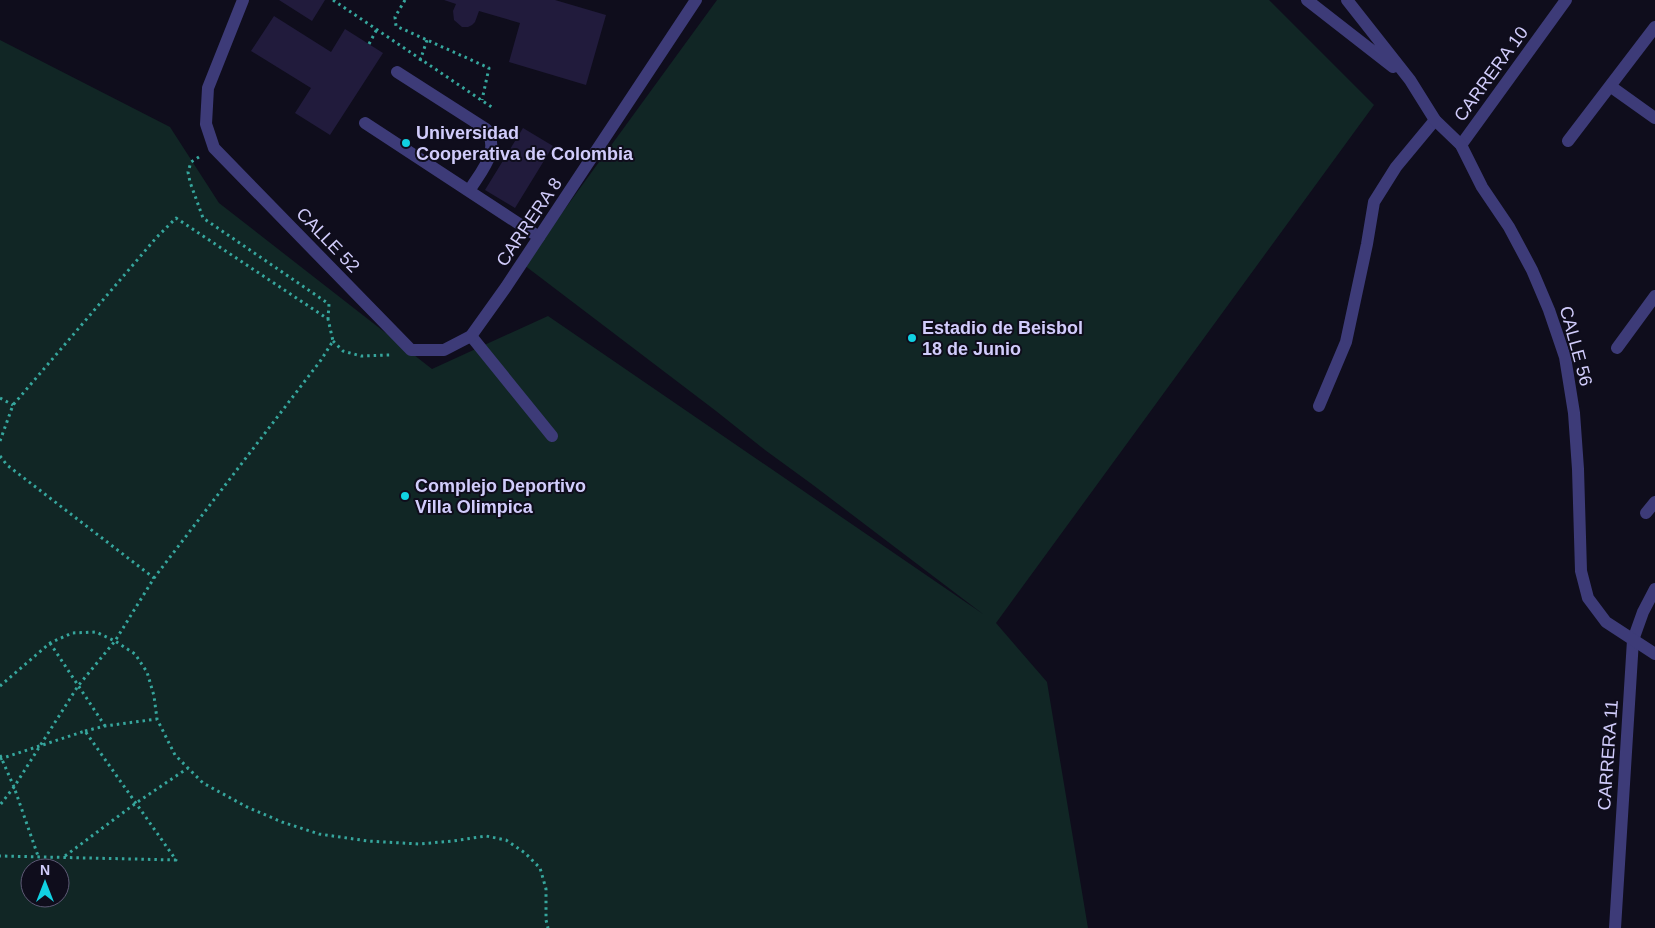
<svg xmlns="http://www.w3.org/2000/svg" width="1655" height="928" font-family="Arial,sans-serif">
<rect width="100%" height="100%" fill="#0f0d1c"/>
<!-- pitch -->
<path fill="#112625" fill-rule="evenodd" d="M 717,0 L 1269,0 L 1374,105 L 996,623 L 1047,682 L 1088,928 L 0,928 L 0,40 L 170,127 L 219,203 L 432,369 L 548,316 L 983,614 L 813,485 L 765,450 L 716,411 L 524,265 ZM 30,868 L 60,868 L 60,898 L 30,898 Z"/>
<!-- building -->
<path fill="#211b3c" d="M 279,0 L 325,0 L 312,21 Z
M 444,0 L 555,0 L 606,15 L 586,85 L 509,62 L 520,23 L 479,11 L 475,22 L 472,25 L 468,27 L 462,27 L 454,20 L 453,11 L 456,4 Z
M 274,16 L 331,52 L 345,29 L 383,53 L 330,135 L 295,113 L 311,88 L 251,51 Z
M 523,128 L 553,146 L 515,208 L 485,190 Z"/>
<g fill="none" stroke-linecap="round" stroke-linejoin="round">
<!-- path -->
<path stroke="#36a69d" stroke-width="3" stroke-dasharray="2.5 4" stroke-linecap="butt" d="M 333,0 L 493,108
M 405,0 L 395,17 L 396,26 L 489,68 L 482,100
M 369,44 L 377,29
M 420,61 L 427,40
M 199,157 L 191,162 L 188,172 L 190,182 L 203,218 L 329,304 L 328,319
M 333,341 L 343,351 L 361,356 L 390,355
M 0,398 L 13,405
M 0,441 L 13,405 L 156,238 L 176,218 L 328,319 L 333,341 L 321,360 L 154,578 L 115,641 L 78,686 L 14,787 L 0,805
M 0,456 L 7,465 L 154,578
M 50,643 L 105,726
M 0,686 L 50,643 L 72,633 L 96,632 L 115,641 L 135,654 L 147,672 L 154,696 L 157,719 L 175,755 L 203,783 L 247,807 L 282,822 L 319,834 L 368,841 L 419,844 L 453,841 L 486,836 L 506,840 L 525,853 L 540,868 L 546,889 L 546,920 L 548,928
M 85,731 L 105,726 L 157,719
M 0,755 L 14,787 L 38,856
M 0,759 L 85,731 L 176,860 L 0,856
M 65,856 L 136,803 L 188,768"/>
<!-- service -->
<path stroke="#3d3b78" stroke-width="12" d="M 397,72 L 486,129 C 501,151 481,171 469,191
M 365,123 L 539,237
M 471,336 L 552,436
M 1319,406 L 1346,342 L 1367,244 L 1374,202 L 1396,167 L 1435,120"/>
<!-- minor -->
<path stroke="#3d3b78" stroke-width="12" d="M 243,0 L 208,88 L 206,124 L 214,148 L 411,350 L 444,350 L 471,336 L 506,287 L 696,0
M 1610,86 L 1655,118
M 1568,141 L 1655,27
M 1461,145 L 1566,0
M 1617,348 L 1655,296
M 1646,513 L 1655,502
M 1615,928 L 1633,640 L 1643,612 L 1655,589"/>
<!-- tertiary -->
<path stroke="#3d3b78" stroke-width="12" d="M 1307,0 L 1393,67
M 1347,0 L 1410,80 L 1435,120 L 1461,145 L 1482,187 L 1509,227 L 1532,270 L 1549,310 L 1565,357 L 1574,413 L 1578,469 L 1581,571 L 1588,598 L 1606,622 L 1655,654"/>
</g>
<!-- markers -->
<g fill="#11d1e2" stroke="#0f0d1c" stroke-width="2">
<circle cx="406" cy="143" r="5"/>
<circle cx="912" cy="338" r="5"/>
<circle cx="405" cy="496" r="5"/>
</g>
<g text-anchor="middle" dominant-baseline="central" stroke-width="4" stroke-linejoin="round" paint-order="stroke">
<!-- street labels -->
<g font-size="18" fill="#d1ccfb" stroke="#0f0d1c">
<text transform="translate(1491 74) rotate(-54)">CARRERA 10</text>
<text transform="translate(529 222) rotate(-56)">CARRERA 8</text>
<text transform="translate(328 240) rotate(46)">CALLE 52</text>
<text transform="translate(1576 346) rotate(75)">CALLE 56</text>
<text transform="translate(1608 755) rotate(-86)">CARRERA 11</text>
</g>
<!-- poi labels -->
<g font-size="18" font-weight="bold" fill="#d1ccfb" stroke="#0f0d1c" text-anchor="start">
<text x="416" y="133">Universidad<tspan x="416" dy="21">Cooperativa de Colombia</tspan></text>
<text x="922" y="328">Estadio de Beisbol<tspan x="922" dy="21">18 de Junio</tspan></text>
<text x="415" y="486">Complejo Deportivo<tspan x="415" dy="21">Villa Olimpica</tspan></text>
</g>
</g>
<!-- north arrow -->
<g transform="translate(45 883)"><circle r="24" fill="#0f0d1c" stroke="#5d5975"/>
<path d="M0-4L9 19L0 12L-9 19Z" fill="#11d1e2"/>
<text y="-8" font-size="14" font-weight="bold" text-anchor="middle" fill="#d1ccfb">N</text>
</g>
</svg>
